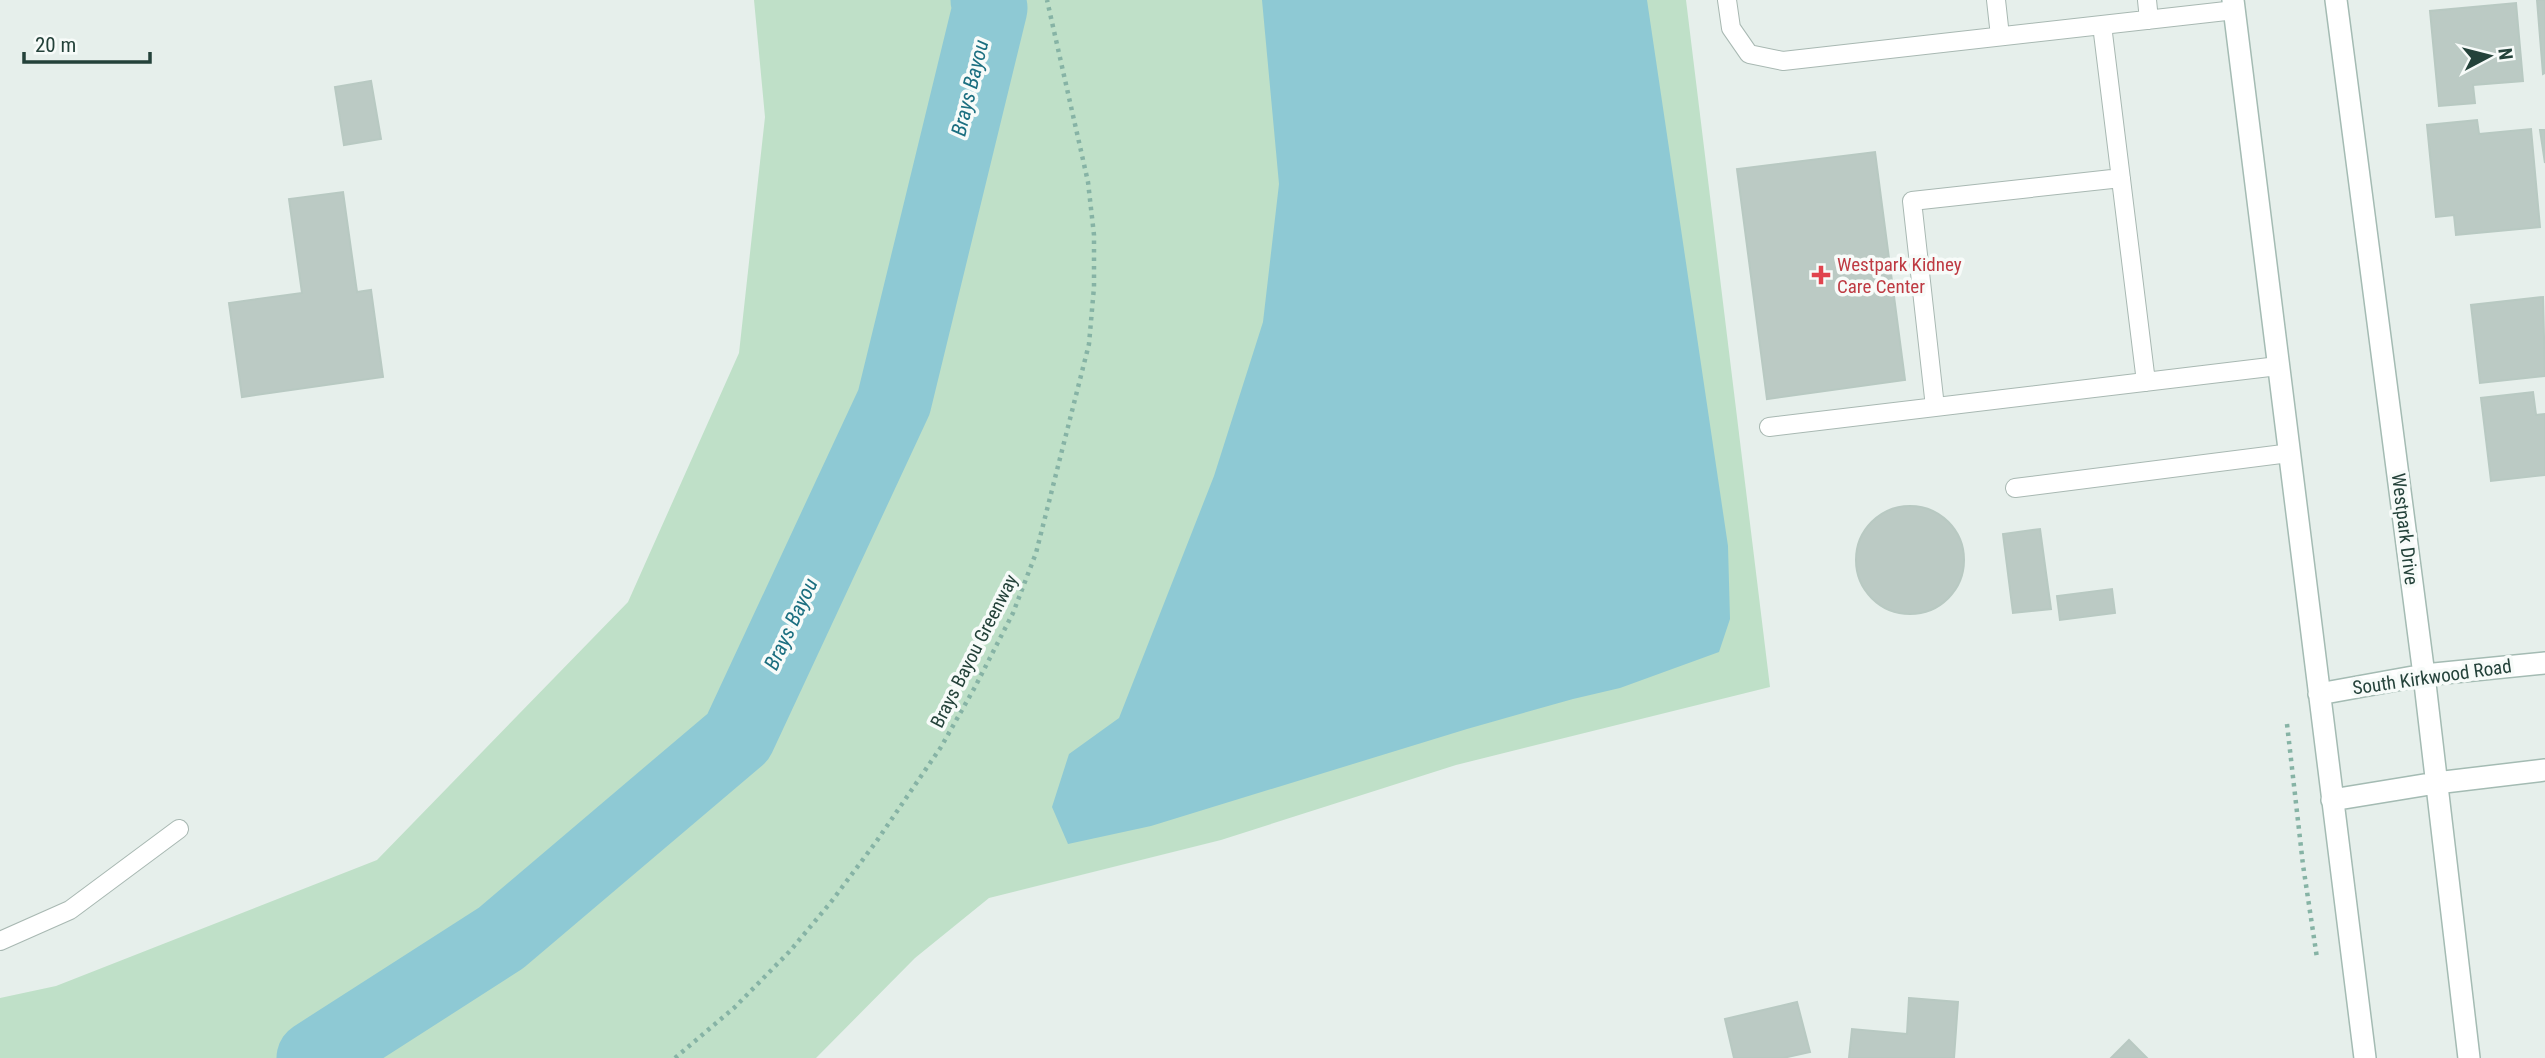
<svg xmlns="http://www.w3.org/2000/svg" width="2545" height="1058" font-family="'Roboto Condensed',sans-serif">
<rect width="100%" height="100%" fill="#e6efeb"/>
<!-- green -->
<path fill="#bfe0c8" d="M 754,0 L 1686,0 L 1770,687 L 1456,765 L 1221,840 L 989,898 L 915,958 L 816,1058 L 0,1058 L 0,998 L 56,986 L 377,860 L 628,602 L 739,353 L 765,117 Z"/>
<!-- water -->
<path fill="#8ec9d4" d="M 1262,0 L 1647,0 L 1728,546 L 1730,619 L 1719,652 L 1620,688 L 1573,699 L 1467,729 L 1151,826 L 1068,844 L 1052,807 L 1069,754 L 1119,718 L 1214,476 L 1263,322 L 1279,184 Z"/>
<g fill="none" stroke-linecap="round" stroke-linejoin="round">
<!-- river -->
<path stroke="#8ec9d4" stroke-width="75" d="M 314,1058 L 501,938 L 738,737 L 894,402 L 990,8 L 988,0"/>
</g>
<!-- building -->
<path fill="#bbcac4" stroke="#b8c9c2" stroke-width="2" d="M 2537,0 L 2545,0 L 2545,73 L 2543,74 Z
M 2516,3 L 2523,81 L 2473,85 L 2475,103 L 2439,106 L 2430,11 Z
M 371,81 L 381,139 L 344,145 L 335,87 Z
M 2477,120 L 2479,134 L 2531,129 L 2540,227 L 2456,235 L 2454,215 L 2436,217 L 2427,125 Z
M 2540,130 L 2545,130 L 2545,163 Z
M 1875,152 L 1905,380 L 1767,399 L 1737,169 Z
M 343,192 L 357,292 L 371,290 L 383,377 L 242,397 L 229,303 L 302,293 L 289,199 Z
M 2543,297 L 2545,376 L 2480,383 L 2471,305 Z
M 2533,392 L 2536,415 L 2545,414 L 2545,475 L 2491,481 L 2481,398 Z
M1856 560a54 54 0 1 1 108 0a54 54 0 1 1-108 0Z
M 2040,529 L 2051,609 L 2013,613 L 2003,534 Z
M 2112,589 L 2115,613 L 2060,620 L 2057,596 Z
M 1909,998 L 1958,1002 L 1954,1058 L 1849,1058 L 1852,1029 L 1907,1034 Z
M 1797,1002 L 1810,1052 L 1783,1058 L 1734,1058 L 1725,1019 Z
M 2129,1040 L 2147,1058 L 2111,1058 Z"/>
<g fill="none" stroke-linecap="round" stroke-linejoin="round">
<!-- service casing -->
<g stroke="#a8b8b2" stroke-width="20">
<path id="service" d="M 1727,0 L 1731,28 L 1749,54 L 1783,61 L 2235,10
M 1996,0 L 2000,36
M 2147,0 L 2149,20
M 2102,25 L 2146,382
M 1935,407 L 1912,201 L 2121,178
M 1769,427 L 2278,366
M 2015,488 L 2290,453
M 0,941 L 70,910 L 179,829"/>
</g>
<!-- secondary casing -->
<g stroke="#a4bbb3" stroke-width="24">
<path id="secondary" d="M 2233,0 L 2365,1058
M 2336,0 L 2424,675 L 2469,1058
M 2319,694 L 2424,675 L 2545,663
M 2332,800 L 2436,783 L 2545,770"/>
</g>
<!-- path -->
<path stroke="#86b3a5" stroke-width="4.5" stroke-dasharray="3.5 5" stroke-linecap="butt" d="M 2287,724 L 2303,865 L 2317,958
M 675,1058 L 735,1007 L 790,951 L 831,902 L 876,842 L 941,747 L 975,687 L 1013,613 L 1036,553 L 1089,344 L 1094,287 L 1094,235 L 1088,182 L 1047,0"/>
<!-- service -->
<use href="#service" stroke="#fff" stroke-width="18"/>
<!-- secondary -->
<use href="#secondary" stroke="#fff" stroke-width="21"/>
</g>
<!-- markers -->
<path fill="#e0444e" stroke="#f7fbf9" stroke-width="2.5" d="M1817.5 264.5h7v7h7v7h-7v7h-7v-7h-7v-7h7z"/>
<g text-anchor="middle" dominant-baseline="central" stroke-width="7" stroke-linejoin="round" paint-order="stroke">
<!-- health labels -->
<g font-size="19" fill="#be3a42" stroke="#f7fbf9" text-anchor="start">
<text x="1837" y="264">Westpark Kidney<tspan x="1837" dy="22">Care Center</tspan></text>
</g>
<!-- street labels -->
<g font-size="19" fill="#24423a" stroke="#f7fbf9">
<text transform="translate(2405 529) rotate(83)">Westpark Drive</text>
<text transform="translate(974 651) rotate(-63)">Brays Bayou Greenway</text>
<text transform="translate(2432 677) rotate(-8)">South Kirkwood Road</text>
</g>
<!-- water labels -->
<g font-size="21" font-style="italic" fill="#1c6f80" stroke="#f7fbf9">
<text transform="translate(970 88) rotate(-76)">Brays Bayou</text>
<text transform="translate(791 624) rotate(-65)">Brays Bayou</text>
</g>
</g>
<!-- north arrow -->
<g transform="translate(2489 56) rotate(83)" stroke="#f7fbf9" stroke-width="5" paint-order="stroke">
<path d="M0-5L12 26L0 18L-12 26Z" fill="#24423a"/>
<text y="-10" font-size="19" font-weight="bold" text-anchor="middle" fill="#24423a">N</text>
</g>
<!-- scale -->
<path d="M24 52v10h126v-10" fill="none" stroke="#24423a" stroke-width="3.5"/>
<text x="35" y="52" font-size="21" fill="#24423a" stroke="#f7fbf9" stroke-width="5" paint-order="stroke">20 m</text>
</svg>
